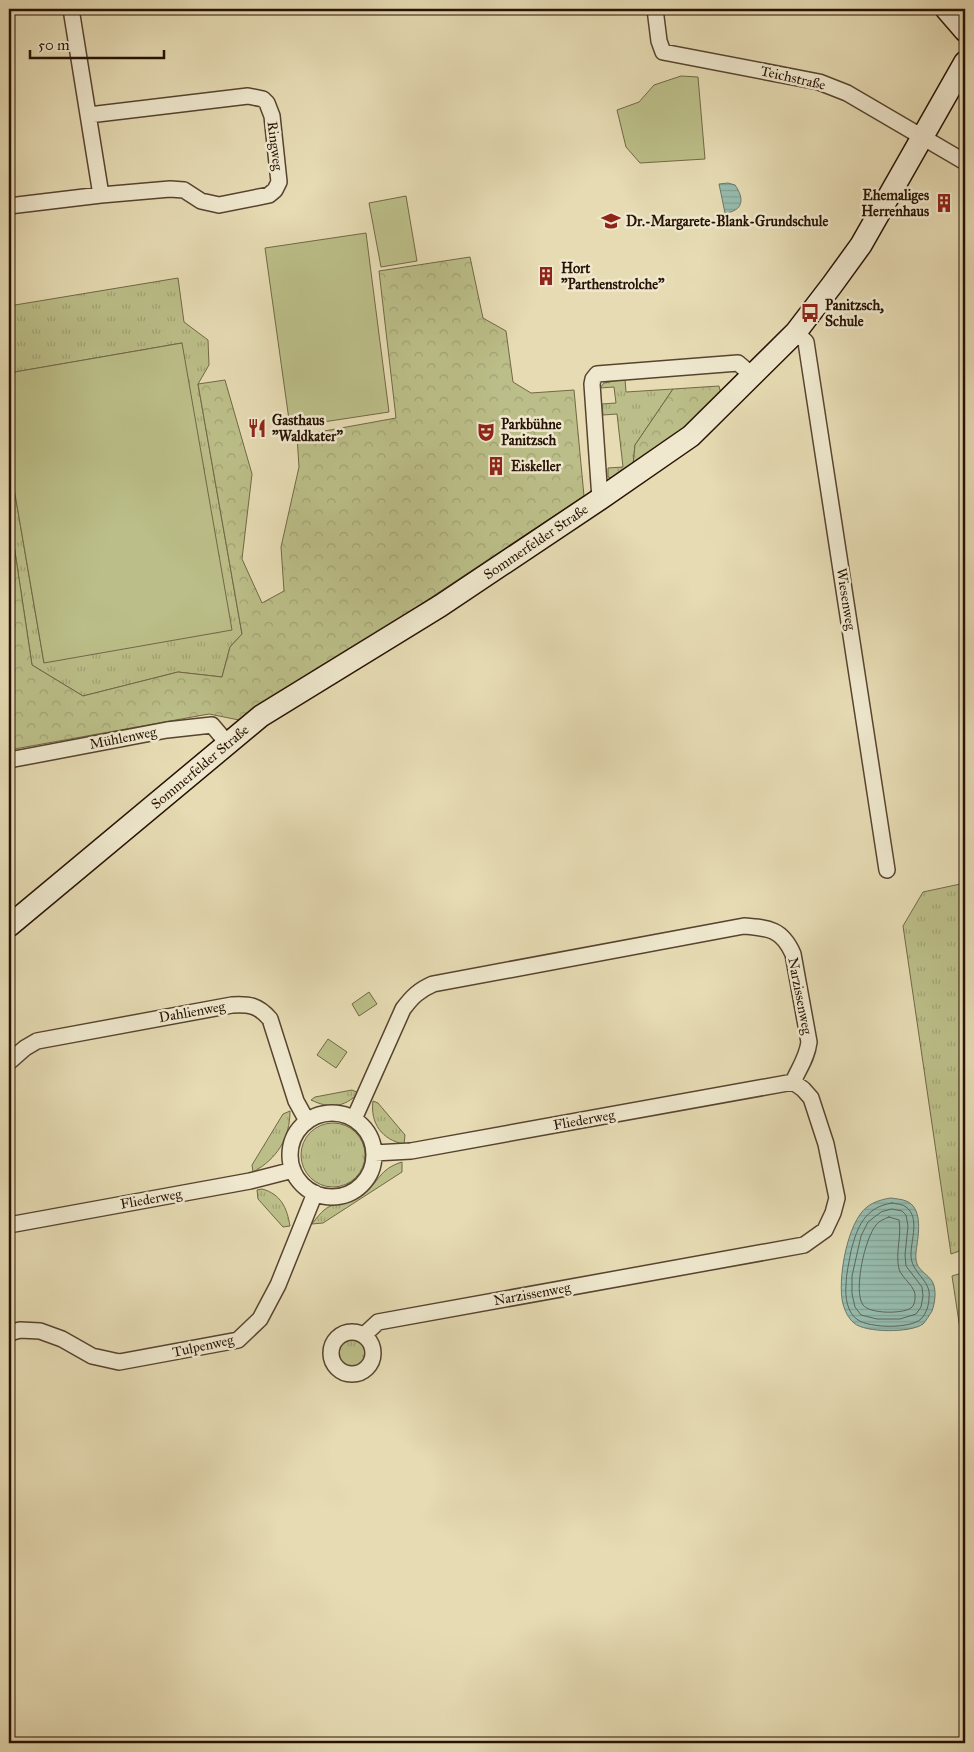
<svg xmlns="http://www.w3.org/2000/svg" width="974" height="1752" font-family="'IM FELL Great Primer',serif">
<defs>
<pattern id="grass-tufts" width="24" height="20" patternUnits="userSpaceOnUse" patternTransform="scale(1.25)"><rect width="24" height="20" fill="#bbbe88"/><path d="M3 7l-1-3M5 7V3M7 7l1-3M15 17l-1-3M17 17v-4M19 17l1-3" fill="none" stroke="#a1a274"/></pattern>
<pattern id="forest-crowns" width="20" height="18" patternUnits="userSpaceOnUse" patternTransform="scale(1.25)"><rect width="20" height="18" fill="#bbbe88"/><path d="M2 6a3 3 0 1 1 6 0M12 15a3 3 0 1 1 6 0" fill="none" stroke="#a1a274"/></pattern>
<pattern id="water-rules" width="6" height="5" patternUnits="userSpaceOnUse" patternTransform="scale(1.25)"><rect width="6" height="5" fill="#96bbad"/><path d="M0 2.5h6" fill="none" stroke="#81a093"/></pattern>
</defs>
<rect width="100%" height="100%" fill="#e6dbb3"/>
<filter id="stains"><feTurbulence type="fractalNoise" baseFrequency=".004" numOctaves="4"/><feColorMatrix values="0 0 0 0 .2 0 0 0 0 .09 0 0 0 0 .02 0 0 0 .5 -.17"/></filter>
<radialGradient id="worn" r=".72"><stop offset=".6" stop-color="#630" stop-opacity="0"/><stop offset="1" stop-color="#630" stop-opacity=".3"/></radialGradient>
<!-- grass -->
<path fill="url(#grass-tufts)" stroke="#716846" d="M 178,278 L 184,322 L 208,340 L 209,365 L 198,384 L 242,634 L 230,647 L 222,677 L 178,672 L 83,696 L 32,665 L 9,512 L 9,459 L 44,663 L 182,343 L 9,373 L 9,306 Z
M 625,379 L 626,392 L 673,389 L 635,445 L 633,465 L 612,478 L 608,477 L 608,468 L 623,467 L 617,414 L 603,415 L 602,404 L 616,403 L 614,387 L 600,388 L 604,383 Z
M 965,883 L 965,1249 L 951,1254 L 903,926 L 923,892 Z
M 352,1090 L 359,1093 C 343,1108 330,1109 311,1100 L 315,1097 Z
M 373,1101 L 378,1103 L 405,1135 L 404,1144 C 382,1140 370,1123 373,1101 Z
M 290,1111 C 290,1138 277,1159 253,1172 L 252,1165 L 283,1114 Z
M301 1155a32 32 0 1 1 64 0a32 32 0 1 1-64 0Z
M 402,1162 L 402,1172 L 323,1223 L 312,1224 C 318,1216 324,1208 333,1205 C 343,1201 353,1202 363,1195 C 379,1182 379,1169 402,1162 Z
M 262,1189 C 281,1194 287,1208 290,1226 L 283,1227 L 258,1199 L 257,1190 Z
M 965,1272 L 965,1362 L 952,1276 Z
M331 1353a21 21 0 1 1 42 0a21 21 0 1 1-42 0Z"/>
<!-- forest -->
<path fill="url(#forest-crowns)" stroke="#716846" d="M 470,257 L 483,318 L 506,331 L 513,382 L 531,393 L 574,390 L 584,496 L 266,707 L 239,720 L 209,714 L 9,750 L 9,512 L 32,665 L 83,696 L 178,672 L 222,677 L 230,647 L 242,634 L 198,384 L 225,380 L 252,474 L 242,559 L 262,603 L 284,591 L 281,547 L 299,467 L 297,436 L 396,418 L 379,271 Z
M 719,386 L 721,394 L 686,427 L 633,465 L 635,445 L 673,389 Z"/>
<!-- park -->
<path fill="#bbbe88" stroke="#716846" d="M 681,76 L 698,77 L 705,159 L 640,163 L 626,147 L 617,110 L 639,102 L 654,85 Z
M 406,196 L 417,261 L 381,267 L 369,203 Z
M 366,233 L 389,412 L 290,427 L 265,248 Z
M 182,343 L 232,630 L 44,663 L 9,459 L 9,373 Z
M 369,992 L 377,1004 L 359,1016 L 352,1004 Z
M 328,1039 L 347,1052 L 336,1068 L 317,1055 Z"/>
<!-- water -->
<path fill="url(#water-rules)" stroke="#6a7769" d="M 728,183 L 735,185 C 745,199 743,211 725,213 L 719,184 Z
M 891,1198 C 896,1199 902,1199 906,1201 C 922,1207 919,1231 917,1245 C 916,1251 915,1258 917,1264 C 920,1271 928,1275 932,1281 C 937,1289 935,1303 932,1311 C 930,1314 926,1321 923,1324 C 911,1333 865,1333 854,1323 C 848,1318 845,1311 843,1304 C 837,1281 847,1222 867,1207 C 873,1202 883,1199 891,1198 Z"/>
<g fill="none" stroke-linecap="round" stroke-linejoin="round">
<!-- shore -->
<path stroke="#5e6658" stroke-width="1" d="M 892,1203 C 896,1204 903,1204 906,1207 C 920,1217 911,1240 911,1254 C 910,1273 932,1280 929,1298 C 929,1305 926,1314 921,1319 C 910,1329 870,1328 858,1320 C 847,1313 845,1297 846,1285 C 846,1274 849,1263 851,1251 C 857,1227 865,1207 892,1203 Z
M 892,1209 L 902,1211 L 906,1215 L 908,1226 L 905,1255 L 906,1266 L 922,1287 L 923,1296 L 921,1307 L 916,1314 L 900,1319 L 877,1319 L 861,1315 L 855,1307 L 852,1294 L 852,1276 L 861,1236 L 868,1222 L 881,1212 Z
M 889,1217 L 899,1220 C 902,1236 895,1252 899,1269 C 902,1279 917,1287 915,1298 C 915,1301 914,1306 911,1308 C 902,1314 870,1314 863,1305 C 853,1291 865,1238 876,1225 C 879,1221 884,1219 889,1217 Z"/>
<!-- street casing -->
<g stroke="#57442f" stroke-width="18">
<path id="street" d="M 71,9 L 101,195
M 655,9 L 659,41 L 663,52 L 819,82 L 847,93 L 965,162
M 9,206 L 101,195 L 170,189 L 184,190 L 201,201 L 219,205 L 269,195 L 275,190 L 279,182 L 272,116 L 267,103 L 263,99 L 248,96 L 89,115
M 796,332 L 806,342 L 887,870
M 600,499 L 592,384 L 593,379 L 597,374 L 738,363 L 752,375
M 9,760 L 167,730 L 212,725 L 228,744
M 9,1062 L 25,1048 L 37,1041 L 232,1005 C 249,1004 258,1005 270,1019 L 296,1101 L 307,1121
M290 1155a42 42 0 1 1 84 0a42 42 0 1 1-84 0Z
M 354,1119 L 403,1009 C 412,997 419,990 433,984 L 744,926 C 769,928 782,929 793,954 L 809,1042 C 807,1058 799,1068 793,1082
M 374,1153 L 411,1151 L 793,1082
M 9,1225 L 250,1181 L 293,1170
M331 1353a21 21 0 1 1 42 0a21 21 0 1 1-42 0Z
M 9,1333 L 20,1330 L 40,1331 L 62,1339 L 92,1356 L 119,1362 L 238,1340 L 260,1319 L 278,1285 L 315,1193
M 364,1335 L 378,1322 L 804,1245 L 825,1230 L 833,1213 L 837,1198 L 826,1144 L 811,1098 L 803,1089 L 793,1082"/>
</g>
<!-- secondary casing -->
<g stroke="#271203" stroke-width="24">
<path id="secondary" d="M 946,9 L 965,31
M 9,926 L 261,716 L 440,606 L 600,499 L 691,436 L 796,332 L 832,285 L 861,245 L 965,62"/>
</g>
<!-- street -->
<use href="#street" stroke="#efe8ce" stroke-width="15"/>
<!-- secondary -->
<use href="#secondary" stroke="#efe8ce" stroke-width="21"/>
</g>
<!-- icons -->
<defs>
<g id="building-bare" transform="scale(1.5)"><path d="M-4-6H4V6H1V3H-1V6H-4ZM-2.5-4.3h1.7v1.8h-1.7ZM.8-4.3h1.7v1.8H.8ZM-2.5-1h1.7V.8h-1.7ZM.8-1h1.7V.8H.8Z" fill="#8f2418" stroke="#efe8ce" stroke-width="2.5" paint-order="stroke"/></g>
<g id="school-bare" transform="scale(1.5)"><path d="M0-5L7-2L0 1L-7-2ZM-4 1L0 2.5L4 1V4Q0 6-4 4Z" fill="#8f2418" stroke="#efe8ce" stroke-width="2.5" paint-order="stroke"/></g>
<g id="bus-bare" transform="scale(1.5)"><path d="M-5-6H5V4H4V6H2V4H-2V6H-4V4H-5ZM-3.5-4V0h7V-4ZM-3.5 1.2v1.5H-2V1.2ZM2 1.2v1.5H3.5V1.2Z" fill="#8f2418" stroke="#efe8ce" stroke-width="2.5" paint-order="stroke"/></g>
<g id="restaurant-bare" transform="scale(1.5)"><path d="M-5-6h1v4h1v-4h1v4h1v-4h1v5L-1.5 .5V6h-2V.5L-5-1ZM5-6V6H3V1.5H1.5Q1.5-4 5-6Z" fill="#8f2418" stroke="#efe8ce" stroke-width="2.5" paint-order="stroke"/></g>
<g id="theatre-bare" transform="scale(1.5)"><path d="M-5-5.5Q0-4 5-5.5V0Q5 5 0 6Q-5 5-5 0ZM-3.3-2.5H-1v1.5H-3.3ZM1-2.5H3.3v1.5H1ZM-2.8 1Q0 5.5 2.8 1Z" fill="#8f2418" stroke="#efe8ce" stroke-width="2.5" paint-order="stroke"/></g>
</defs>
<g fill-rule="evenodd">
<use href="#building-bare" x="944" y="203"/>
<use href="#school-bare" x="611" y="221"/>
<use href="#building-bare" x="546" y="276"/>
<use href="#bus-bare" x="810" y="313"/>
<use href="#restaurant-bare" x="257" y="428"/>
<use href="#theatre-bare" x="486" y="432"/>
<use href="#building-bare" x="496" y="466"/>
</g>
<g text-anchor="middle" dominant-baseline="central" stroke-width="5" stroke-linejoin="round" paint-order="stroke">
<!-- street labels -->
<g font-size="14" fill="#271203" stroke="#efe8ce">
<text transform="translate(793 78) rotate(13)">Teichstraße</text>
<text transform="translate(275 146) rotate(83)">Ringweg</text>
<text transform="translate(536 542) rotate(-34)">Sommerfelder Straße</text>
<text transform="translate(846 599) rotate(81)">Wiesenweg</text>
<text transform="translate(123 738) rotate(-11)">Mühlenweg</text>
<text transform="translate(200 767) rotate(-40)">Sommerfelder Straße</text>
<text transform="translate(800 996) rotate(79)">Narzissenweg</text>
<text transform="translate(192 1012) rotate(-10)">Dahlienweg</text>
<text transform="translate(584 1120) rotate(-10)">Fliederweg</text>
<text transform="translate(151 1199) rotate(-10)">Fliederweg</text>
<text transform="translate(532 1294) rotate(-10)">Narzissenweg</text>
<text transform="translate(203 1346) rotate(-12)">Tulpenweg</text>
</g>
<!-- poi labels -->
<g font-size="14" font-weight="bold" fill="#271203" stroke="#efe8ce" text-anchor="start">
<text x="929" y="195" text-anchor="end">Ehemaliges<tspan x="929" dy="16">Herrenhaus</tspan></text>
<text x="626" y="221">Dr.-Margarete-Blank-Grundschule</text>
<text x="561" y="268">Hort<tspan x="561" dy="16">"Parthenstrolche"</tspan></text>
<text x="825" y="305">Panitzsch,<tspan x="825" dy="16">Schule</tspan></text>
<text x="272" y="420">Gasthaus<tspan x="272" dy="16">"Waldkater"</tspan></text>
<text x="501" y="424">Parkbühne<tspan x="501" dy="16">Panitzsch</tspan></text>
<text x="511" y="466">Eiskeller</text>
</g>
</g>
<!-- margin -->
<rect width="974" height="1752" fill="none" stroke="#e6dbb3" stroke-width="30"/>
<rect x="10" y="10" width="954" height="1732" fill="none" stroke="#271203" stroke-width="2.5"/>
<rect x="15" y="15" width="944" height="1722" fill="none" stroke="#271203"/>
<!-- scale -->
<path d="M30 50v8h134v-8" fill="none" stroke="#271203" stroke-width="2.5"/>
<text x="38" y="50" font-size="15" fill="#271203" stroke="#efe8ce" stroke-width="4" paint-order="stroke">50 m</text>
<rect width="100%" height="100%" filter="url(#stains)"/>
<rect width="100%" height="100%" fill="url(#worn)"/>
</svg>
